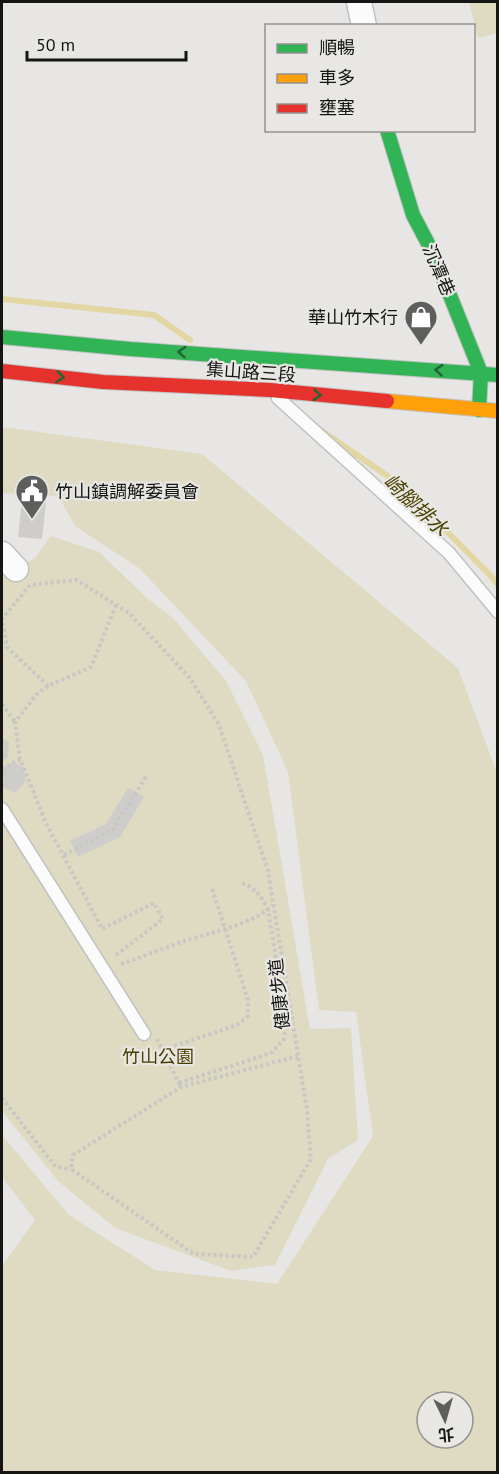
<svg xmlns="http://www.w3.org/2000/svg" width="499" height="1474" font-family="'PT Sans','Noto Sans TC',sans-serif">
<rect width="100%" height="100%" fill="#e7e6e5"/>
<!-- green -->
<path fill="#dfdac2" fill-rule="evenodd" d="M 469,2 L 497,2 L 497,33 L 478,38 Z
M 2,427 L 202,454 L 458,668 L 497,773 L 497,1472 L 2,1472 L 2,1266 L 35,1220 L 2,1177 L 2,1135 L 69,1215 L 155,1270 L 277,1284 L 373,1136 L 356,1012 L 319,1010 L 288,772 L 246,681 L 139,568 L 75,526 L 59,496 L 2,493 ZM 427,1402 L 463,1402 L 463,1438 L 427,1438 Z
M 51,536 L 99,552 L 148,599 L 173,618 L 226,681 L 263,755 L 310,1029 L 351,1028 L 358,1140 L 328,1159 L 275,1265 L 231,1271 L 115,1228 L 58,1181 L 2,1111 L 2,575 L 35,558 Z"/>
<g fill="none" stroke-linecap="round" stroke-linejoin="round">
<!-- stream -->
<path stroke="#e2d7a2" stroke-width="6" d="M 2,299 L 154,315 L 190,340
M 319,429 L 402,486 L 491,576 L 498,585"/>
</g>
<!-- building -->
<path fill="#cecdcc" d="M 22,500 L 46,502 L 42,539 L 18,537 Z
M 2,738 L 9,742 L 8,757 L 2,761 Z
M 12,763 L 24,767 L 25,782 L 15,793 L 2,787 L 2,769 Z
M 128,788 L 144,797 L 120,837 L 78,857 L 70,841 L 106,824 Z"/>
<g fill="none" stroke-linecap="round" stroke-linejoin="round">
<!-- lane casing -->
<g stroke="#c1c1bf" stroke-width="15">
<path id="lane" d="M 278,398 L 449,553 L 498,612
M 2,809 L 144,1034"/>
</g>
<!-- street casing -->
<g stroke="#c1c1bf" stroke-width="27">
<path id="street" d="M 359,2 L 364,26
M 2,554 L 16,569"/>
</g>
<!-- fast casing -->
<g stroke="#c1c1bf" stroke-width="16">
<path id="fast" d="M 387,130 L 413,215 L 433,253 L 481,373 L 479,410
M 2,337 L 130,349 L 498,375"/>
</g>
<!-- slow casing -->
<g stroke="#c1c1bf" stroke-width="16">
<path id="slow" d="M 387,401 L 498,411"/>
</g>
<!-- jam casing -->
<g stroke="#c1c1bf" stroke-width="16">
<path id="jam" d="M 2,371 L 103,382 L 270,390 L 387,401"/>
</g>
<!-- path -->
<path stroke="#c7c7c5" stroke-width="4" stroke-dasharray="3 3" stroke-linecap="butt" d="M 116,605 L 91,667 L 48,686 L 36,695 L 15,722 L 20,759 L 46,823 L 102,929 L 154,903 L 163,919 L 116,955 L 117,957
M 48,686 L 7,647 L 2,619 L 30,585 L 77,580 L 129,613 L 190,678 L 219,725 L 268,871 L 307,1110 L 311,1159 L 253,1257 L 194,1254 L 71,1169 L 73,1155 L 181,1087 L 298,1056
M 2,704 L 15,722
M 2,769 L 20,759
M 64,855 L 113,829 L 147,775
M 121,964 C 143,956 165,948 187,940 C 216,931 250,925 274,905
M 157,1039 L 181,1087
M 163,1050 L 237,1025 L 248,1016 L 248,1000 L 212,888
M 179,1083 L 271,1053 L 284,1039 L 286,1020 L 268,910 C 260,894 256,889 240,882
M 2,1098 L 56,1167 L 71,1169"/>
<!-- lane -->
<use href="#lane" stroke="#fbfbfb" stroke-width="12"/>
<!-- street -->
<use href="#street" stroke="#fbfbfb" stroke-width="24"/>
<!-- fast -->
<use href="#fast" stroke="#30b455" stroke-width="14"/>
<!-- slow -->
<use href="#slow" stroke="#ff9f0a" stroke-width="14"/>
<!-- jam -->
<use href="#jam" stroke="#e5322d" stroke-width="14"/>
</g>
<!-- one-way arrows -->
<defs><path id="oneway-chevron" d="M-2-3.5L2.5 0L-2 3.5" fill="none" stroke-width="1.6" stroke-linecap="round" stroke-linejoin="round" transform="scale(1.5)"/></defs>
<g stroke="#226434">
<use href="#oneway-chevron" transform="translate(182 352) rotate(-176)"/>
<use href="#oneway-chevron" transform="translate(439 370) rotate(-176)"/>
<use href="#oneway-chevron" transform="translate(60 377) rotate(6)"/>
<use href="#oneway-chevron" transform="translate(317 395) rotate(5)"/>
</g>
<!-- icons -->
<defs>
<g id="shop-pin" transform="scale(1.725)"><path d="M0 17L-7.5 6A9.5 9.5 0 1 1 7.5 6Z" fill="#5e5e5c" stroke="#e8e7e4"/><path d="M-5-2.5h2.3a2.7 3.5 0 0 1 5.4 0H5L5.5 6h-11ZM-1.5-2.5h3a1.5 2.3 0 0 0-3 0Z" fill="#fff"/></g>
<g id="civic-pin" transform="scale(1.725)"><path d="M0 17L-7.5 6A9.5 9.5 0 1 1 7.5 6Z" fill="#5e5e5c" stroke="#e8e7e4"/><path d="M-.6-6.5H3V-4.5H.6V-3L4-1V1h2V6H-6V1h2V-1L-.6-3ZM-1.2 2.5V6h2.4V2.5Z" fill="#fff"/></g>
</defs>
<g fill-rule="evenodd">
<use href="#shop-pin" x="421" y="317"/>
<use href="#civic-pin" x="32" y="491"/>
</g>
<g text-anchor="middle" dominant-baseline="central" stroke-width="4.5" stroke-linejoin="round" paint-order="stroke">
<!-- street labels -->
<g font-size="18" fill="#151513" stroke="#e8e7e4">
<text transform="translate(439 270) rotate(67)">沉潭巷</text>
<text transform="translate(251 372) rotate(4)">集山路三段</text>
<text transform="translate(279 994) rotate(-96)">健康步道</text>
</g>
<!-- poi labels -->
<g font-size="18" fill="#151513" stroke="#e8e7e4" text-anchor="end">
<text x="398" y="317">華山竹木行</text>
<text x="55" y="491" text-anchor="start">竹山鎮調解委員會</text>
</g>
<!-- park labels -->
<g font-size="18" fill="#483e00" stroke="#e8e7e4">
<text x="158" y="1056">竹山公園</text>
</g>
<!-- water labels -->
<g font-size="20" font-style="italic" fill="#4c4204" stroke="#e8e7e4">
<text transform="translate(416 505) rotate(43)">崎腳排水</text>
</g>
</g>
<!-- border -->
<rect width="499" height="1474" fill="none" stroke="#151513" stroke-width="6"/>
<!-- legend -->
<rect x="265" y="24" width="210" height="108" fill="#e8e7e4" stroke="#949390" stroke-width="1.5"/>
<rect x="277" y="44" width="30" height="9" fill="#30b455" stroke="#949390" stroke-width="1.5"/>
<text x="319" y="54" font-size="18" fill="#151513">順暢</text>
<rect x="277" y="74" width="30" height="9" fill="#ff9f0a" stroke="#949390" stroke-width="1.5"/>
<text x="319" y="84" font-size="18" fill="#151513">車多</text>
<rect x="277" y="104" width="30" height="9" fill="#e5322d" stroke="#949390" stroke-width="1.5"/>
<text x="319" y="114" font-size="18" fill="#151513">壅塞</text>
<!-- north arrow -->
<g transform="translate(445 1420) rotate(175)"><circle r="28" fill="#e8e7e4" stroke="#949390" stroke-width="1.5"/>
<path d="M0-4.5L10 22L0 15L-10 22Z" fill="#5e5e5c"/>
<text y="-9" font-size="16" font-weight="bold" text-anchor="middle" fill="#151513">北</text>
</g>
<!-- scale -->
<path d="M27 51v9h159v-9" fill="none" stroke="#151513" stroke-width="3"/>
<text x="36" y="51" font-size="18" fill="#151513" stroke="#e8e7e4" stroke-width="4.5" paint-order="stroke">50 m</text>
</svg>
